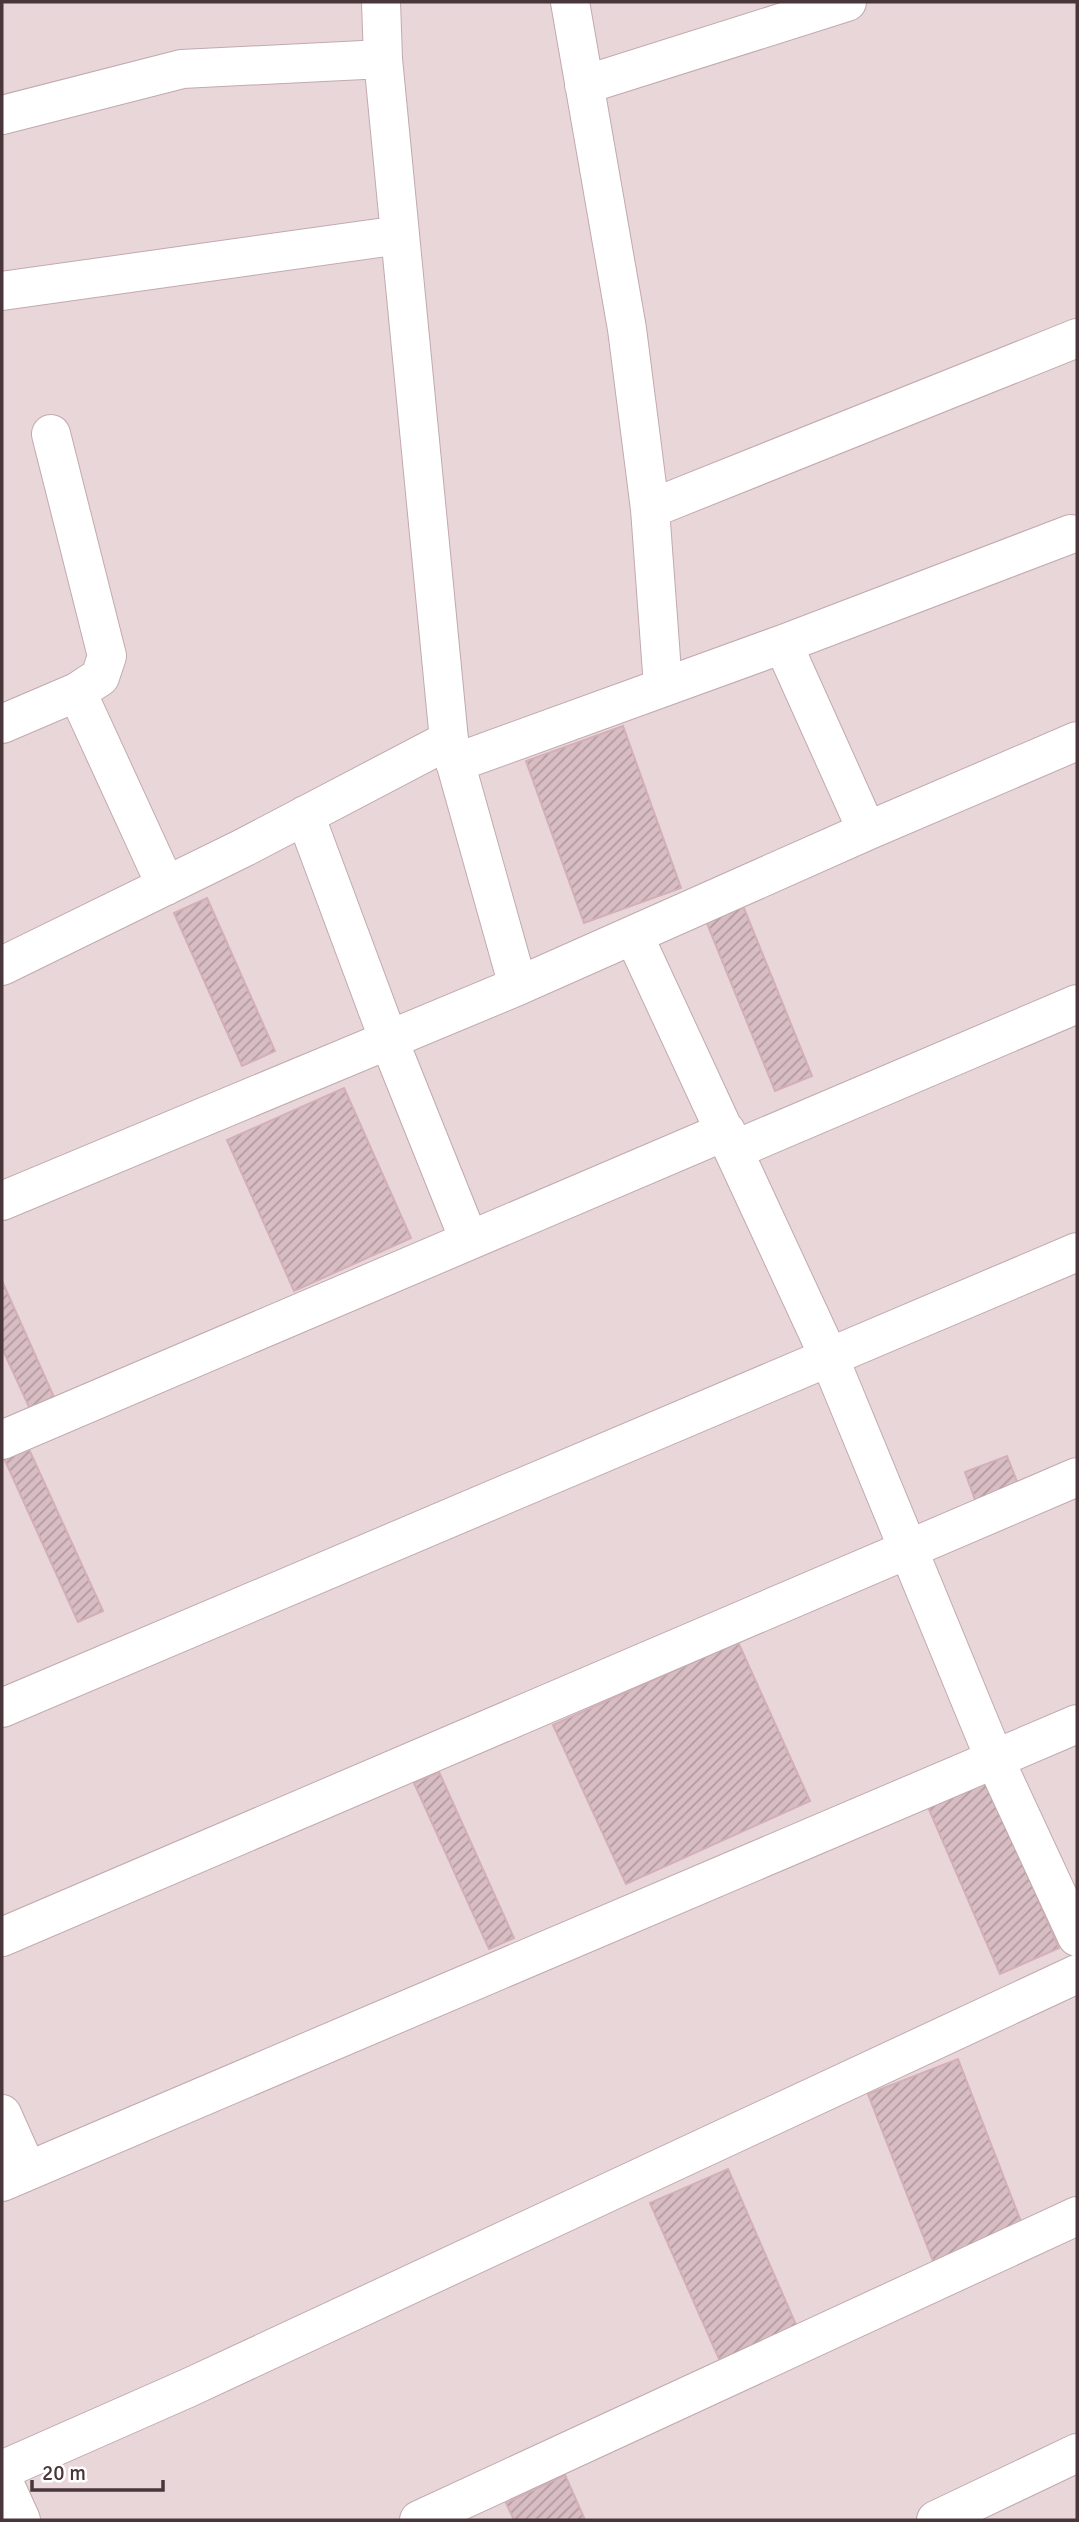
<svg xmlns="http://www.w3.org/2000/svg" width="1079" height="2522" font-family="Signika,sans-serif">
<defs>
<pattern id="building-hatch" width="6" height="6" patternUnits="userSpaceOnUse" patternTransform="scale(1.75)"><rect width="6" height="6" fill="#d8bdc3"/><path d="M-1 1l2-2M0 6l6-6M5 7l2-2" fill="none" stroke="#b19aa0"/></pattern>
</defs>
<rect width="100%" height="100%" fill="#f5e8ea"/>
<!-- residential -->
<path fill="#e9d6d9" d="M 2,2 L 1077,2 L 1077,2520 L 24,2520 L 2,2477 Z"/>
<!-- building -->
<path fill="url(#building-hatch)" stroke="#d3afb8" stroke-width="2" d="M 623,726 L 681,888 L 584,923 L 526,761 Z
M 207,898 L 275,1051 L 242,1066 L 174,913 Z
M 741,901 L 812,1076 L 775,1091 L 704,916 Z
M 344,1088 L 411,1238 L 294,1291 L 227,1140 Z
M 2,1281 L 54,1397 L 30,1409 L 2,1348 Z
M 27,1445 L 103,1611 L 78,1622 L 3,1456 Z
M 1007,1456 L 1021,1492 L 978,1508 L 965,1472 Z
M 738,1642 L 810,1801 L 626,1884 L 553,1725 Z
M 439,1772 L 514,1938 L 489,1949 L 414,1783 Z
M 987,1781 L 1059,1948 L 1000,1974 L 928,1807 Z
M 958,2059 L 1025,2232 L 938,2274 L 868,2094 Z
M 728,2169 L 800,2334 L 723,2368 L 650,2203 Z
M 565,2475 L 585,2520 L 514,2520 L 506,2503 Z"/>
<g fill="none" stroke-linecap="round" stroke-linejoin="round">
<!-- minor casing -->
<g stroke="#c1aaaf" stroke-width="40">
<path id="minor" d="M 381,2 L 383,59 L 449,740 L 518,986
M 570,2 L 627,329 L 650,509 L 663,686
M 584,85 L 847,2
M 2,115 L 182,69 L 383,59
M 2,291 L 400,235
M 650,509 L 1077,338
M 783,644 L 867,831
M 77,692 L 166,886
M 2,724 L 77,692 L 100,677 L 107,656 L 51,434
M 455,763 L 783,644 L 1071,534
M 305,815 L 388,1038 L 469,1240
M 634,936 L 829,1357 L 995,1760 L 1077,1937
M 2,966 L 243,848 L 449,740
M 734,1150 L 1077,1004
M 2,1201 L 518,986 L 867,831 L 1077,741
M 2,1440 L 726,1131
M 2,1708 L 1077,1252
M 2,1937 L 1077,1477
M 2,2114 L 27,2170
M 2,2182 L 1077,1724
M 2,2470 L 188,2388 L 1077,1974
M 2,2478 L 21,2520
M 419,2520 L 1077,2216
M 936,2520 L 1077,2453"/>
</g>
<!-- minor -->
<use href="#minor" stroke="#fff" stroke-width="38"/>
</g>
<!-- border -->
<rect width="1079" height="2522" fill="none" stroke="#49363b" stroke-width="7"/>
<!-- scale -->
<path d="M32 2480v10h131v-10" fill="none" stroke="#49363b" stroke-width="3.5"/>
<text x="42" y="2480" font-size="21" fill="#49363b" stroke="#ffffff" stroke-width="5" paint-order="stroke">20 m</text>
</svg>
